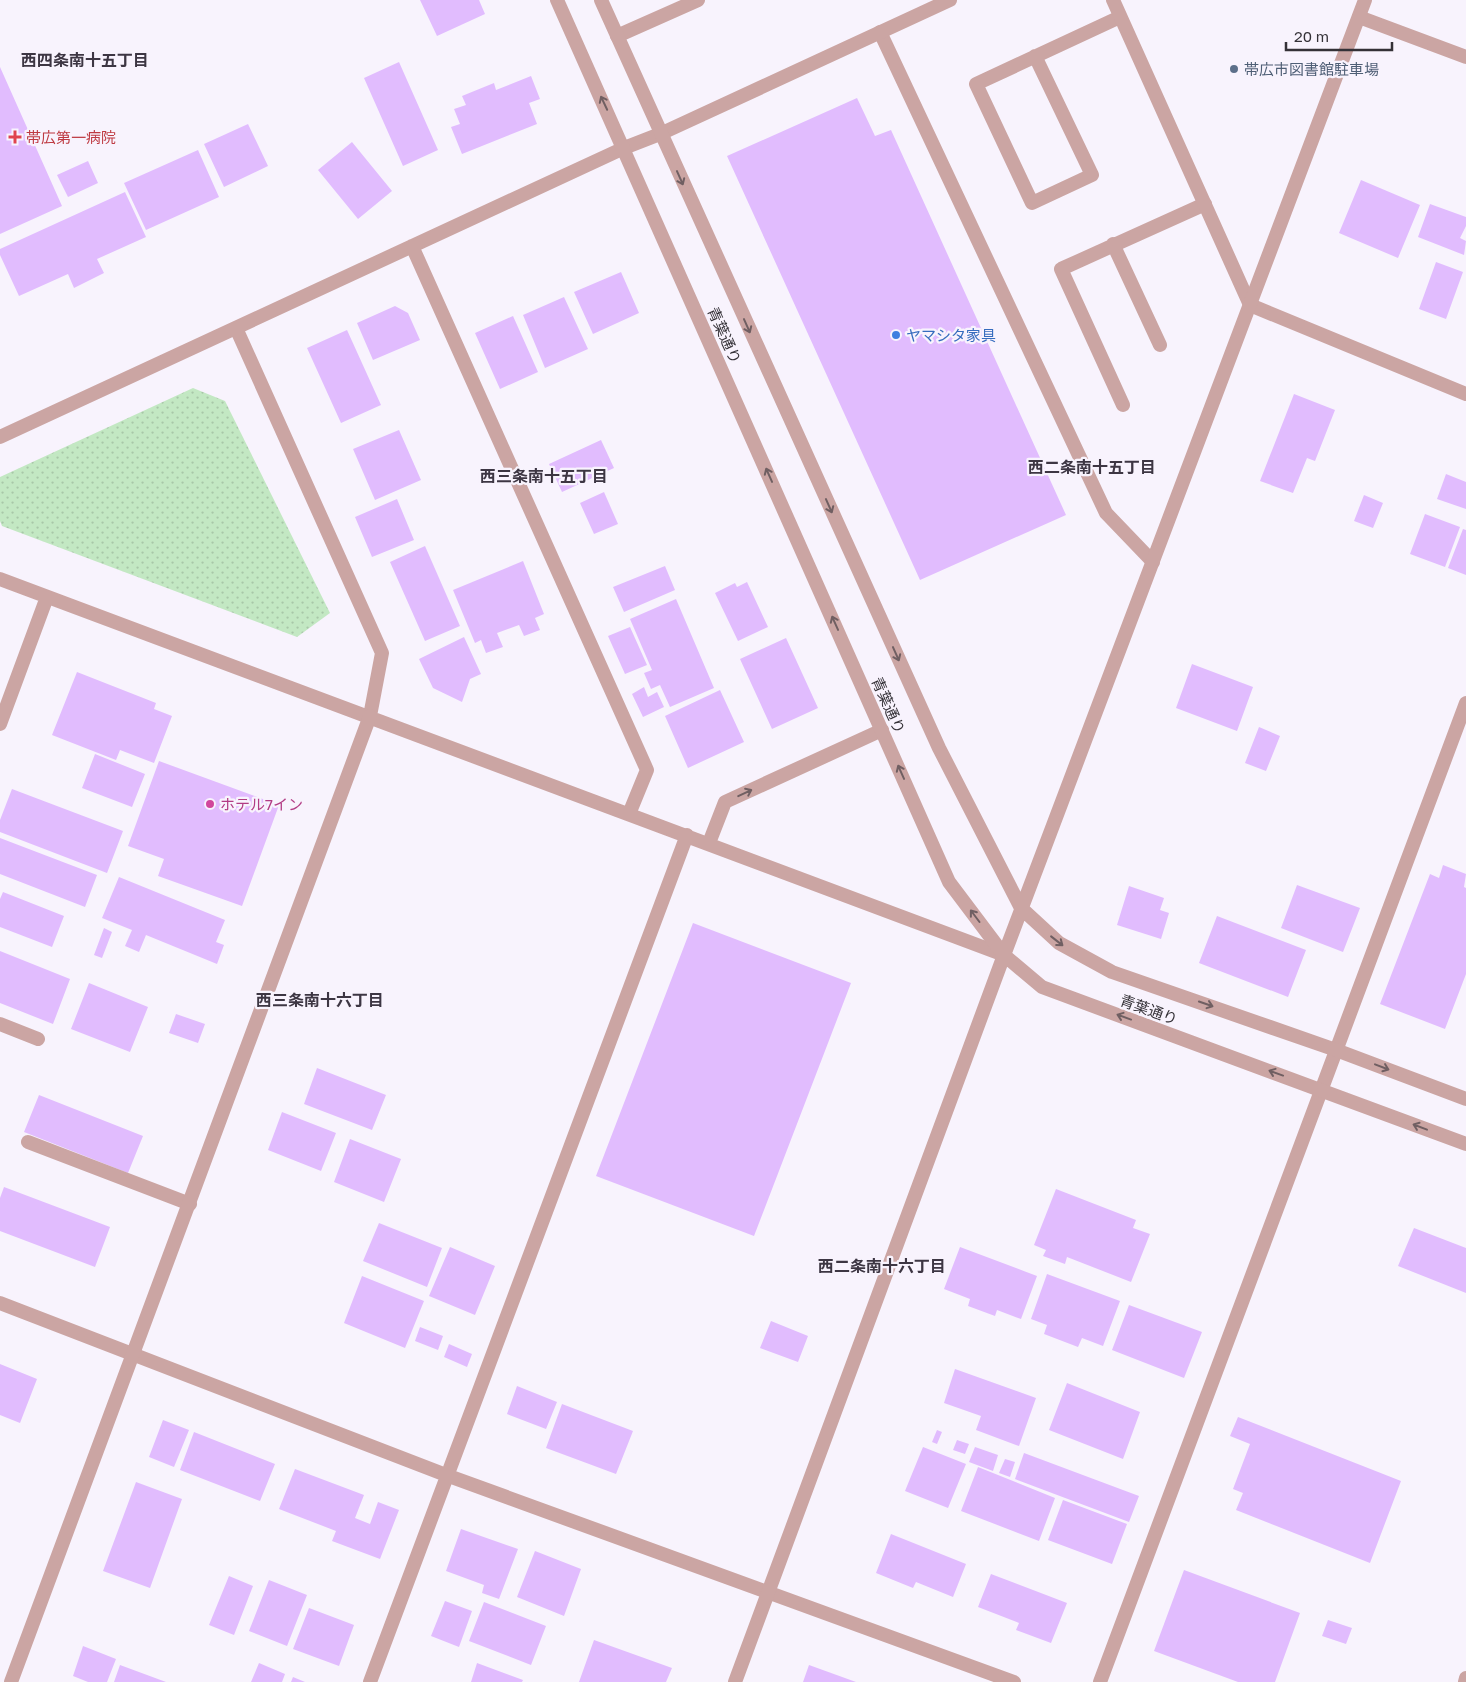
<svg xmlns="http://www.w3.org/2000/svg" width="1466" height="1682" font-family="'Golos Text','Noto Sans JP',sans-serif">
<defs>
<pattern id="park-dots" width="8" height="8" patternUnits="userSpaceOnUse" patternTransform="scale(1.25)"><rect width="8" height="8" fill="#c3e8c3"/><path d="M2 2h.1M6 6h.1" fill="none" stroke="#a8c7a8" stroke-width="1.8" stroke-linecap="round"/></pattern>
</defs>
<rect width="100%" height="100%" fill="#f8f3fd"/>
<!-- park -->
<path fill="url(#park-dots)" d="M 193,388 L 225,401 L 330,613 L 297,637 L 2,526 L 0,521 L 0,477 Z"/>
<!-- building -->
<path fill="#e1bcfe" d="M 420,0 L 479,0 L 485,14 L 437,36 Z
M 399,62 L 438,150 L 403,166 L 364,78 Z
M 0,67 L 62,206 L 0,234 Z
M 531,76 L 540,99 L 529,103 L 537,124 L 462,154 L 451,127 L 460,124 L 454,109 L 466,105 L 462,96 L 494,83 L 496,90 Z
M 857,98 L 875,136 L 891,130 L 1066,515 L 920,580 L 727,156 Z
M 248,124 L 268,166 L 224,187 L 204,144 Z
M 352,142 L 392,191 L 358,219 L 318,170 Z
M 198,150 L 219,197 L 146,230 L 124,183 Z
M 88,161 L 98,183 L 68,197 L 57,175 Z
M 1361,180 L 1420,205 L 1398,258 L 1339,233 Z
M 125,192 L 146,237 L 97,259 L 104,273 L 74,288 L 68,274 L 19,296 L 0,255 L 0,249 Z
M 1430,204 L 1466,217 L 1466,226 L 1460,238 L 1466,241 L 1464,255 L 1418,237 Z
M 1436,262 L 1463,272 L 1446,319 L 1419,309 Z
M 621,272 L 639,313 L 593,334 L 574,292 Z
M 564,297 L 588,349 L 545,368 L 523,315 Z
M 395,306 L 408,313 L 420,340 L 373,360 L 357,323 Z
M 513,316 L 538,372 L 500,389 L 475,333 Z
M 347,330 L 381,405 L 341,423 L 307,348 Z
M 1294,394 L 1335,410 L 1315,461 L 1307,458 L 1293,493 L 1260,481 Z
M 399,430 L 421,480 L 375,500 L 353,449 Z
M 601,440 L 614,468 L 562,492 L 549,464 Z
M 1446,474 L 1466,482 L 1466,509 L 1437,499 Z
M 604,492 L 618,524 L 594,534 L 580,503 Z
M 1364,495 L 1383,503 L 1373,528 L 1354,521 Z
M 397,499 L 414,540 L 372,557 L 355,517 Z
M 1425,514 L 1460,527 L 1445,567 L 1410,554 Z
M 1463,529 L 1466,530 L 1466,575 L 1448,568 Z
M 425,546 L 460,626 L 425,641 L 390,562 Z
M 523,561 L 544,614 L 535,618 L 540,630 L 524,636 L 519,625 L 497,633 L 503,647 L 486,653 L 481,640 L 475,643 L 453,590 Z
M 665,566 L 675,590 L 624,612 L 613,587 Z
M 747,582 L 768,627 L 738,641 L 715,593 L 735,583 L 737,587 Z
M 676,599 L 714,688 L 670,707 L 660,685 L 651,689 L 644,673 L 652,670 L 630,619 Z
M 630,627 L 647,665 L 625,674 L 608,636 Z
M 464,637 L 481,674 L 470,679 L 462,702 L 433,688 L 419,659 Z
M 786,638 L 818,708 L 772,729 L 740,659 Z
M 1192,664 L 1253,687 L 1237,731 L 1176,708 Z
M 77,672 L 156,703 L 154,709 L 172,716 L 154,763 L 120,750 L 116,760 L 52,735 Z
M 644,687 L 648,697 L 657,692 L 664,707 L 643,717 L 632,694 Z
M 720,690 L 744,742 L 688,768 L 665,716 Z
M 1259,727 L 1280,736 L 1266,771 L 1245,763 Z
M 95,754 L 145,774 L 132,807 L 82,788 Z
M 159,761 L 279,805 L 242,906 L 158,876 L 164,859 L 128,846 Z
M 12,789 L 123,831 L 107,873 L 0,832 L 0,820 Z
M 0,838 L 97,875 L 85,907 L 0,874 Z
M 1443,865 L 1466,874 L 1464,887 L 1466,888 L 1466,974 L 1445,1029 L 1380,1004 L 1430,874 L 1439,878 Z
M 119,877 L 225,920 L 216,942 L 224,945 L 217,964 L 146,935 L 139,952 L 125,946 L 132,930 L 102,918 Z
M 1297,885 L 1360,908 L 1343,952 L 1281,928 Z
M 1129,886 L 1164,898 L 1160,910 L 1169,913 L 1161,939 L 1117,925 Z
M 3,892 L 64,916 L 52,947 L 0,927 L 0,899 Z
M 1217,916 L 1306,950 L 1288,997 L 1199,963 Z
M 693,923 L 851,983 L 754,1236 L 596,1176 Z
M 104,928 L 112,932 L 102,958 L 94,955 Z
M 0,951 L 70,979 L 53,1024 L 0,1003 Z
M 89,983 L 148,1007 L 130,1052 L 71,1029 Z
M 176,1014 L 205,1024 L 198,1043 L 169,1033 Z
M 317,1068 L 386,1095 L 372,1130 L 304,1104 Z
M 39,1095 L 143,1136 L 128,1173 L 24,1132 Z
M 282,1112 L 336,1133 L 321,1171 L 268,1150 Z
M 350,1139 L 401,1159 L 384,1202 L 334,1182 Z
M 4,1187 L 110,1227 L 95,1267 L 0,1231 L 0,1198 Z
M 1056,1189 L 1136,1220 L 1133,1228 L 1150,1234 L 1131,1282 L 1067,1257 L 1065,1264 L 1043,1256 L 1046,1250 L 1034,1245 Z
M 379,1223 L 442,1248 L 427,1287 L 363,1261 Z
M 1414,1228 L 1466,1248 L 1466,1293 L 1398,1266 Z
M 450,1247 L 495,1266 L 475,1315 L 429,1296 Z
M 960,1247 L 1037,1276 L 1021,1319 L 997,1310 L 995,1316 L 968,1306 L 970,1299 L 944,1289 Z
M 1047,1274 L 1120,1301 L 1103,1346 L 1082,1338 L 1078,1347 L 1044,1334 L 1047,1325 L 1031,1319 Z
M 362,1276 L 424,1301 L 405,1348 L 344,1323 Z
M 1129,1305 L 1202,1332 L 1184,1378 L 1112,1350 Z
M 771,1321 L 808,1336 L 798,1362 L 760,1348 Z
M 420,1327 L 443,1336 L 438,1350 L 415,1341 Z
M 449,1344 L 472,1354 L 467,1367 L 444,1357 Z
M 0,1364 L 37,1379 L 20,1423 L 0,1415 Z
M 955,1369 L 1036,1398 L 1019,1446 L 976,1430 L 981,1416 L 944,1403 Z
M 1067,1383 L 1140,1412 L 1123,1459 L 1049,1430 Z
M 517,1386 L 557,1402 L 546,1429 L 507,1414 Z
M 562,1404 L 633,1431 L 616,1474 L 546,1448 Z
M 1238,1417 L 1401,1481 L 1370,1563 L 1236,1510 L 1243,1493 L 1233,1489 L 1250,1444 L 1230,1436 Z
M 163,1420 L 189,1430 L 174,1467 L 149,1457 Z
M 937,1430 L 942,1432 L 937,1444 L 932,1442 Z
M 194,1432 L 275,1464 L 260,1501 L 180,1470 Z
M 957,1440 L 969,1444 L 965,1454 L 953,1450 Z
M 923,1447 L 966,1464 L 948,1508 L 905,1491 Z
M 975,1447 L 998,1455 L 993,1471 L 969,1462 Z
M 1024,1453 L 1139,1496 L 1129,1522 L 1015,1479 Z
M 1005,1459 L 1015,1462 L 1010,1477 L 999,1473 Z
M 978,1467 L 1055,1498 L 1039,1541 L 961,1511 Z
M 295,1469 L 364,1495 L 355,1518 L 370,1524 L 378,1502 L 399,1510 L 380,1559 L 332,1541 L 336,1531 L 279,1509 Z
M 136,1482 L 182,1499 L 150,1588 L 103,1571 Z
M 1063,1500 L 1127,1524 L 1112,1564 L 1048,1540 Z
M 461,1529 L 518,1549 L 499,1599 L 482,1593 L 484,1585 L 446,1571 Z
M 891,1534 L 966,1564 L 953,1597 L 916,1582 L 913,1588 L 876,1573 Z
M 535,1551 L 581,1569 L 564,1616 L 517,1597 Z
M 1184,1570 L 1300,1613 L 1275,1682 L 1238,1682 L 1154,1651 Z
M 991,1574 L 1067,1603 L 1051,1643 L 1016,1630 L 1019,1623 L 978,1607 Z
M 229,1576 L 253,1586 L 234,1635 L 209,1625 Z
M 269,1580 L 307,1595 L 287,1646 L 249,1631 Z
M 445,1601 L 472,1611 L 459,1647 L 431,1636 Z
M 484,1602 L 546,1626 L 531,1665 L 469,1641 Z
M 309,1608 L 354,1625 L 339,1666 L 293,1649 Z
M 1328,1620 L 1352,1628 L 1346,1644 L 1322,1636 Z
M 594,1640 L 672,1668 L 666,1682 L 579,1682 Z
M 83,1646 L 116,1659 L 107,1682 L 88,1682 L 73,1676 Z
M 259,1663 L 285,1674 L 282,1682 L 251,1682 Z
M 477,1663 L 523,1680 L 522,1682 L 471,1682 Z
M 120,1665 L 166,1682 L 114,1682 Z
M 809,1665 L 856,1682 L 803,1682 Z
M 293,1677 L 305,1682 L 291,1682 Z"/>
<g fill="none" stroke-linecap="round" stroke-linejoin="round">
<!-- service -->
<path stroke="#cba5a3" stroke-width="14" d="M 1359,17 L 1466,57
M 880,32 L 1106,513 L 1153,562
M 617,36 L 698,0
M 1035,56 L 1092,175 L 1032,203 L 976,84 L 1120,17
M 1113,244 L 1160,345
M 1123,405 L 1061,269 L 1205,204
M 0,1024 L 38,1039
M 28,1142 L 190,1204"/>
<!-- minor -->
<path stroke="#cba5a3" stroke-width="14" d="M 1113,0 L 1250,305 L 1466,394
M 412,246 L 647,770 L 629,814
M 236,328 L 382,653 L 370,716
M 0,437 L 624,148 L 660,134 L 950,0
M 0,579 L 1004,955
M 0,724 L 47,597
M 709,843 L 725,802 L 882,730
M 0,1303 L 446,1475 L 1014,1682
M 370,1682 L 687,835
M 1100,1682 L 1466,703
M 1465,1682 L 1466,1678"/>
<!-- tertiary -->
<path stroke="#cba5a3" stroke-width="14" d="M 557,0 L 949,882 L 1004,955 L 1042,987 L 1466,1144
M 601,0 L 939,748 L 1021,908 L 1059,943 L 1112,972 L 1336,1050 L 1466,1099
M 11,1682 L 370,716
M 735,1682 L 1004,955 L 1365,0"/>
</g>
<!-- one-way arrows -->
<defs><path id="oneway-shaft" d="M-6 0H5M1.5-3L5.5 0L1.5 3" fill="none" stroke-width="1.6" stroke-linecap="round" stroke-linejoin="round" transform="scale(1.25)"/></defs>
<g stroke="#705f62">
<use href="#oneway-shaft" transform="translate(604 103) rotate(-115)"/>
<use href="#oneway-shaft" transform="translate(680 178) rotate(66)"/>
<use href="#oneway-shaft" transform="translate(747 326) rotate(66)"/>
<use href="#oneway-shaft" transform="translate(769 475) rotate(-114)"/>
<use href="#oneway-shaft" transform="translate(829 506) rotate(66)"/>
<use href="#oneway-shaft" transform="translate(835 623) rotate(-114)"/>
<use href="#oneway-shaft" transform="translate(896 654) rotate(66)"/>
<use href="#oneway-shaft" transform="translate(901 772) rotate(-114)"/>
<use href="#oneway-shaft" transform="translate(745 793) rotate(-25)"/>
<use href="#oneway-shaft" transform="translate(975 916) rotate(-127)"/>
<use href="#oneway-shaft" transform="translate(1057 941) rotate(38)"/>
<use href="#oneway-shaft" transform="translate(1206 1004) rotate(19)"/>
<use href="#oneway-shaft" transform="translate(1124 1017) rotate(-160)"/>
<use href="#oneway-shaft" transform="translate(1382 1067) rotate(21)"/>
<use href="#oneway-shaft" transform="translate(1276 1073) rotate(-160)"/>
<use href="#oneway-shaft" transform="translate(1420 1127) rotate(-159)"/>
</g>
<!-- markers -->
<circle fill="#5c6f8a" stroke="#f8f3fd" stroke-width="2" cx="1234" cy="69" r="5"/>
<path fill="#e0444e" stroke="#f8f3fd" stroke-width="2" d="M12.5 129.5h5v5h5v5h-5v5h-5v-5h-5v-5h5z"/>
<circle fill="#3f7fe0" stroke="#f8f3fd" stroke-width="2" cx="896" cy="335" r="5"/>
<circle fill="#d1479c" stroke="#f8f3fd" stroke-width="2" cx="210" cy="804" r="5"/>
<g text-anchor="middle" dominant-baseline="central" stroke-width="4.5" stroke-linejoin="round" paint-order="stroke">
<!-- service labels -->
<g font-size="15" fill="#4e5e75" stroke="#f8f3fd" text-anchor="start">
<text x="1244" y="69">帯広市図書館駐車場</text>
</g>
<!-- health labels -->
<g font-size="15" fill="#be3a42" stroke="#f8f3fd" text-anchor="start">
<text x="26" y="137">帯広第一病院</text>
</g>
<!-- street labels -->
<g font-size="15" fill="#343137" stroke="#f8f3fd">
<text transform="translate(725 335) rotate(66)">青葉通り</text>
<text transform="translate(889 705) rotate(66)">青葉通り</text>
<text transform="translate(1149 1009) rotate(20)">青葉通り</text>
</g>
<!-- shop labels -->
<g font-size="15" fill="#366cbe" stroke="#f8f3fd" text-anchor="start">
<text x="906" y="335">ヤマシタ家具</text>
</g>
<!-- hotel labels -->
<g font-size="15" fill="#b23c85" stroke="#f8f3fd" text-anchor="start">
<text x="220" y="804">ホテル7イン</text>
</g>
<!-- neighbourhood labels -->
<g font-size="16" font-weight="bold" fill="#3d3643" stroke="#f8f3fd">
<text x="85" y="60">西四条南十五丁目</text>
<text x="1092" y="467">西二条南十五丁目</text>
<text x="544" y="476">西三条南十五丁目</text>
<text x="320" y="1000">西三条南十六丁目</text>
<text x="882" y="1266">西二条南十六丁目</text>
</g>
</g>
<!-- scale -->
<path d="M1286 42v8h106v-8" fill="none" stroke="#343137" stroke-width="2.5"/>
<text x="1294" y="42" font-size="15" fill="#343137" stroke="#f8f3fd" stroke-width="4" paint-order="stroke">20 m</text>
</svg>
